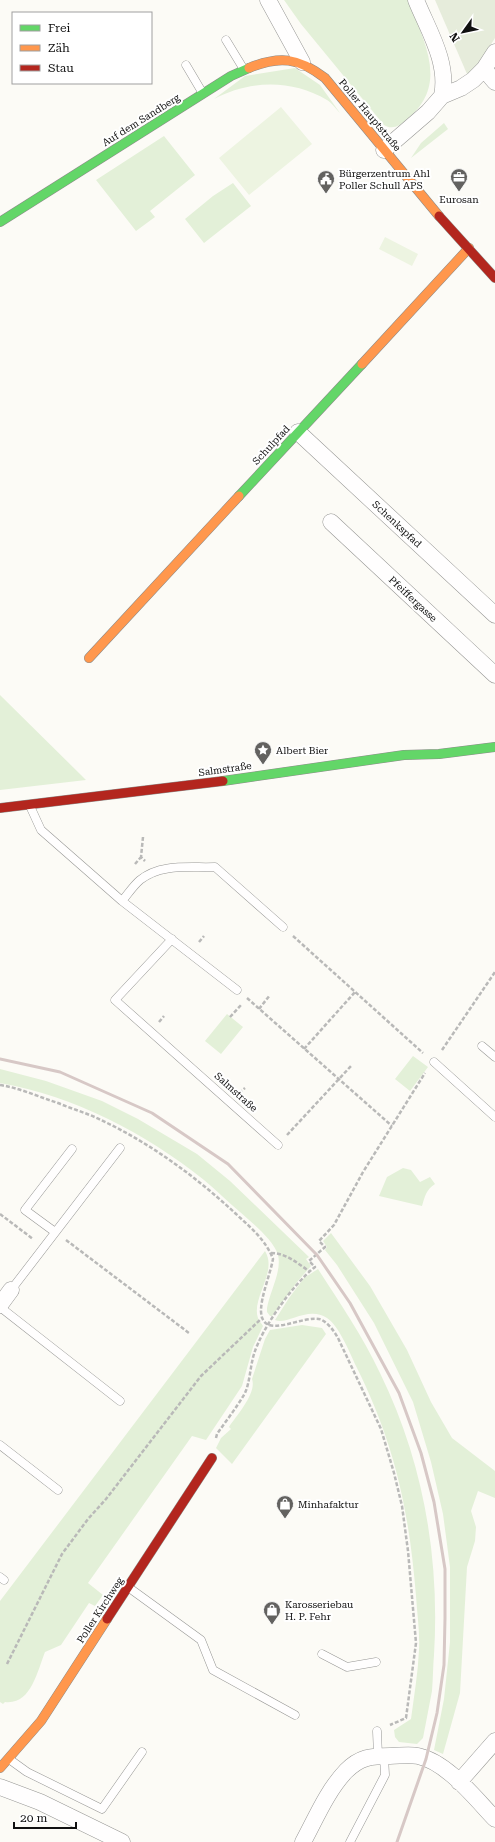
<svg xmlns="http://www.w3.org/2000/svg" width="495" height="1842" font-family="'Roboto Serif',serif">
<rect width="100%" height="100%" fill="#fcfbf6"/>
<!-- green -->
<path fill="#e3f0d8" d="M 284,0 L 409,0 C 424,44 450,85 406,120 C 400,126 392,130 384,125 L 301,24 Z
M 295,68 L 320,85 L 340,113 C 336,109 332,103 327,100 C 292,79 249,80 214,99 L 245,76 Z
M 444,123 L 448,129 L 411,158 L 421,143 Z
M 164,136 L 195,175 L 150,211 L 155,217 L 136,231 L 96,180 Z
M 233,183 L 251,206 L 204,243 L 185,219 L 213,196 Z
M 0,695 L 81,775 L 86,780 L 0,790 Z
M 227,1014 L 243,1027 L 221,1054 L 205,1041 Z
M 413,1056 L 428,1067 L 410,1091 L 395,1079 Z
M 0,1069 L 46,1081 L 102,1101 L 138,1119 L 197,1154 L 230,1181 L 309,1257 L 306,1259 L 311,1266 L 297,1282 L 272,1316 L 270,1316 L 267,1312 L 267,1308 C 270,1291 282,1271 278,1255 C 274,1240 251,1222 240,1212 C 228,1202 216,1190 204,1180 C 145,1133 74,1096 0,1083 Z
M 403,1168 L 411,1170 L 420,1182 L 430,1177 L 435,1184 C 426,1190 425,1196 422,1206 L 379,1196 L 387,1177 Z
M 331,1233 L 370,1286 L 407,1350 L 431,1402 L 452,1438 L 495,1471 L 495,1498 L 478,1491 L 471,1511 L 476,1527 L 475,1541 L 467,1567 L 460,1693 L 443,1754 L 434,1750 L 444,1699 L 450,1642 L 450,1567 L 443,1514 L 431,1462 L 413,1402 L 374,1323 L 337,1265 L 325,1250 L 327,1247 L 323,1241 Z
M 265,1251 C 278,1272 251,1298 258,1318 C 259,1321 262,1324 263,1326 L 253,1347 L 242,1386 L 206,1440 L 192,1436 L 88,1583 L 103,1595 L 95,1606 L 89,1603 L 61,1645 L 45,1652 C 37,1672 31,1705 5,1702 L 3,1704 L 0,1702 L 0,1601 Z
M 318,1269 C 340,1303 363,1337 380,1373 C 423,1461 440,1557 434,1655 C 433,1666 433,1679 432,1691 C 429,1707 426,1722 423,1738 L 417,1744 L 399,1742 L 395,1737 L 394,1730 L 411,1719 C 414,1696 418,1673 419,1650 C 420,1632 417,1613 416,1596 C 409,1510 395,1444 356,1366 C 350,1353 339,1326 327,1318 C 308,1305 286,1326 275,1320 L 289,1298 L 304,1278 Z
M 302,1325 L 322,1328 L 326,1334 L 232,1464 L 216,1448 L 221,1438 L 231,1429 L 229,1427 C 237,1415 257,1393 252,1379 L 265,1339 L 270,1330 Z"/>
<!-- cemetery -->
<path fill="#e6ecdb" d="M 435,0 L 495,0 L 495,38 L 476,68 L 467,74 Z"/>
<!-- pitch -->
<path fill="#edf4e1" d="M 281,107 L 312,144 L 249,195 L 219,158 Z
M 385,237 L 418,254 L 412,266 L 379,249 Z"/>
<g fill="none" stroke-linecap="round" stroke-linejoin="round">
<!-- lane casing -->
<g stroke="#969694" stroke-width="9">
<path id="lane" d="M 226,40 L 243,68
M 186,65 L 202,92
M 30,806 L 41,830 L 122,901 L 237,990
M 122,901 C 128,894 133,886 140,880 C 161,863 190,868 215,867 L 283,927
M 172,939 L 115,1000 L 278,1145
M 482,1046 L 495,1057
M 434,1062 L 495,1117
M 55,1232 L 25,1210 L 72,1149
M 11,1290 L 120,1148
M 0,1307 L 120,1401
M 0,1445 L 58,1490
M 0,1577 L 4,1580
M 128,1587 L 201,1640 L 213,1670 L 295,1715
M 322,1654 L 347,1667 L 376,1662
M 377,1731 L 378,1756
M 9,1759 L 27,1772 L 102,1809 L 142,1752
M 350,1842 L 385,1775 L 384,1756"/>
</g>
<!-- street casing -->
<g stroke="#969694" stroke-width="17">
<path id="street" d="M 268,0 L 302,62
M 416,0 C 428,30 449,62 442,96
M 484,69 L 495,82
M 384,150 L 428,112 L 442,96 L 461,88 L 473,80 L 484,69 L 495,52
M 298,432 L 495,615
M 331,522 L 495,675
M 0,1305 L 11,1290
M 459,1782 L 495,1741
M 0,1787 L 40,1802 L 122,1842
M 303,1842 C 316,1818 327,1791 346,1771 C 360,1757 371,1756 390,1756 C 399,1756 409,1754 418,1756 C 447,1762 475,1798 495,1819"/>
</g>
<!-- fast casing -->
<g stroke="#8d8c8a" stroke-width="10">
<path id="fast" d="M 0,222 L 231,76 L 249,68
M 239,496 L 362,364
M 223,781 L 404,755 L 439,754 L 495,747"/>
</g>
<!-- slow casing -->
<g stroke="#8d8c8a" stroke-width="10">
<path id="slow" d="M 249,68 C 280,55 299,58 325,78 L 439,216
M 362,364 L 469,248
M 89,658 L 239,496
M 0,1768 L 41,1721 L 107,1619"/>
</g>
<!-- jam casing -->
<g stroke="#8d8c8a" stroke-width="10">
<path id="jam" d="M 439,216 L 495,278
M 0,808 L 223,781
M 107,1619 L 212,1458"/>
</g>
<!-- path -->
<path stroke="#b9b9b8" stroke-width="2.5" stroke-dasharray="4 2" stroke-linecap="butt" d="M 143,837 L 141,857 L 145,861
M 135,864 L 141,857
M 293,936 L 423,1053
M 199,942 L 204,936
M 247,998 L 392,1126
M 259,1009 L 270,995
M 230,1017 L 242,1004
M 159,1022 L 164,1016
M 304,1049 L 355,992
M 442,1050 L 495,972
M 0,1085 C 20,1088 39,1097 58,1103 C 72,1109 87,1113 101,1120 C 150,1143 195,1176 235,1213 C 250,1227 266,1240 273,1259 C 270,1275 261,1296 261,1311 C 262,1343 306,1312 322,1320 C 329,1324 334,1331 338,1338 L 381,1429 L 394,1473 L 402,1506 L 408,1551 L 416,1643 L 406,1718 L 390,1725
M 239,1093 L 245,1088
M 287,1135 L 351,1066
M 0,1214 L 33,1239
M 66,1240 L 189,1333
M 271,1253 C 286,1253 297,1263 309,1271
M 216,1438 L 217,1434 C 226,1421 237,1407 245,1393 C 250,1382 250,1367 254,1354 C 262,1328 293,1284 315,1267 L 309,1261 L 325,1247 L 319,1241 L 334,1225 L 363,1172 L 425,1073
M 7,1664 L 62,1554 L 88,1519 L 106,1499 L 201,1376 L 262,1318"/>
<!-- lane -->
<use href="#lane" stroke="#fffefe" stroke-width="8"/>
<!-- street -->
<use href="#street" stroke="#fffefe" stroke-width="16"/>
<!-- fast -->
<use href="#fast" stroke="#63d668" stroke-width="9"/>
<!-- slow -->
<use href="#slow" stroke="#ff974d" stroke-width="9"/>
<!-- jam -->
<use href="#jam" stroke="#b3261e" stroke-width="9"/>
<!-- rail -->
<path stroke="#d7c8c6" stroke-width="3" d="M 0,1059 L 60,1072 L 152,1113 L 228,1164 L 317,1255 L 350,1303 L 399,1393 L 421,1453 L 434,1502 L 445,1569 L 445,1618 L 444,1665 L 437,1713 L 426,1759 L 397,1842"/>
</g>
<!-- icons -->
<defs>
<g id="office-pin" transform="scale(0.9)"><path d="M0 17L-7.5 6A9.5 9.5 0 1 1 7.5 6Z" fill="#636260" stroke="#fff"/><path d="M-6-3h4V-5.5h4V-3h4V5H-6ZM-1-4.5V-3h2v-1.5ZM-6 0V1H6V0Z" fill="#fff"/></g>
<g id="civic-pin" transform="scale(0.9)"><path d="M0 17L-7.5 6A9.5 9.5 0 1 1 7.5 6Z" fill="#636260" stroke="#fff"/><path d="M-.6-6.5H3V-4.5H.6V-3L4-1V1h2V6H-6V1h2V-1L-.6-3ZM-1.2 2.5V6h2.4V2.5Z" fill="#fff"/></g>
<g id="sight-pin" transform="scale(0.9)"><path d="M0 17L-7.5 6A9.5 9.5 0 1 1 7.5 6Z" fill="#636260" stroke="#fff"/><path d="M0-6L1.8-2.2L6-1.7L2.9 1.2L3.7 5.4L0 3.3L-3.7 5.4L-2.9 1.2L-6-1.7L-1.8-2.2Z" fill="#fff"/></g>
<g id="shop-pin" transform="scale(0.9)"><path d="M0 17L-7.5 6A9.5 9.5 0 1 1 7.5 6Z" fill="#636260" stroke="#fff"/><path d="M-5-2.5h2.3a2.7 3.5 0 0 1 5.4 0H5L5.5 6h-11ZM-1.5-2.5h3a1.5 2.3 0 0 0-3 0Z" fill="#fff"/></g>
</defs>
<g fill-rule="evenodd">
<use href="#office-pin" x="459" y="177"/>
<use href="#civic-pin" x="326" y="179"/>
<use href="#sight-pin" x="263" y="750"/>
<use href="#shop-pin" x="285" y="1504"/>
<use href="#shop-pin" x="272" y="1610"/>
</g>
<g text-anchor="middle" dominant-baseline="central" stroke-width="4" stroke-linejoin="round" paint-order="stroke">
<!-- street labels -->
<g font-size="10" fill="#101010" stroke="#fff">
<text transform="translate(370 115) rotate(50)">Poller Hauptstraße</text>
<text transform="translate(141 120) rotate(-32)">Auf dem Sandberg</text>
<text transform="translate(271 445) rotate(-47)">Schulpfad</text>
<text transform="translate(397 524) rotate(43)">Schenkspfad</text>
<text transform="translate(413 599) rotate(43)">Pfeiffergasse</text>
<text transform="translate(225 769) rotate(-8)">Salmstraße</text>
<text transform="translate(236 1092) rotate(42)">Salmstraße</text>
<text transform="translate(100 1610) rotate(-57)">Poller Kirchweg</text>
</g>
<!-- poi labels -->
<g font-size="10" fill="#101010" stroke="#fff" text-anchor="start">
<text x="339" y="173">Bürgerzentrum Ahl<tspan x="339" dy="12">Poller Schull APS</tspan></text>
<text x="459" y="199" text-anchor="middle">Eurosan</text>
<text x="276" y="750">Albert Bier</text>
<text x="298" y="1504">Minhafaktur</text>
<text x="285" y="1604">Karosseriebau<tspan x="285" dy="12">H. P. Fehr</tspan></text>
</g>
</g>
<!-- legend -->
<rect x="12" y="12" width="140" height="72" fill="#ffffff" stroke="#9f9f9f"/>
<rect x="20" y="25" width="20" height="6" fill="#63d668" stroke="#9f9f9f"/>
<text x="48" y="32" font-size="12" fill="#101010">Frei</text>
<rect x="20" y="45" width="20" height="6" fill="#ff974d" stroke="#9f9f9f"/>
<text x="48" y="52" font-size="12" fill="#101010">Zäh</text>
<rect x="20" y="65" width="20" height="6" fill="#b3261e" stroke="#9f9f9f"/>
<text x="48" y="72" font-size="12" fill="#101010">Stau</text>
<!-- north arrow -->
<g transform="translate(463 32) rotate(237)" stroke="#ffffff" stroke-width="3" paint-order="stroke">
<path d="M0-3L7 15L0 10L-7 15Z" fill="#101010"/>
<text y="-6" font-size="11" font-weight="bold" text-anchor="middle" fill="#101010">N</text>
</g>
<!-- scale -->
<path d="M14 1822v6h62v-6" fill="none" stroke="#101010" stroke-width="2"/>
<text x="20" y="1822" font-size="12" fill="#101010" stroke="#ffffff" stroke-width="3" paint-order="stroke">20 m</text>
</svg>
